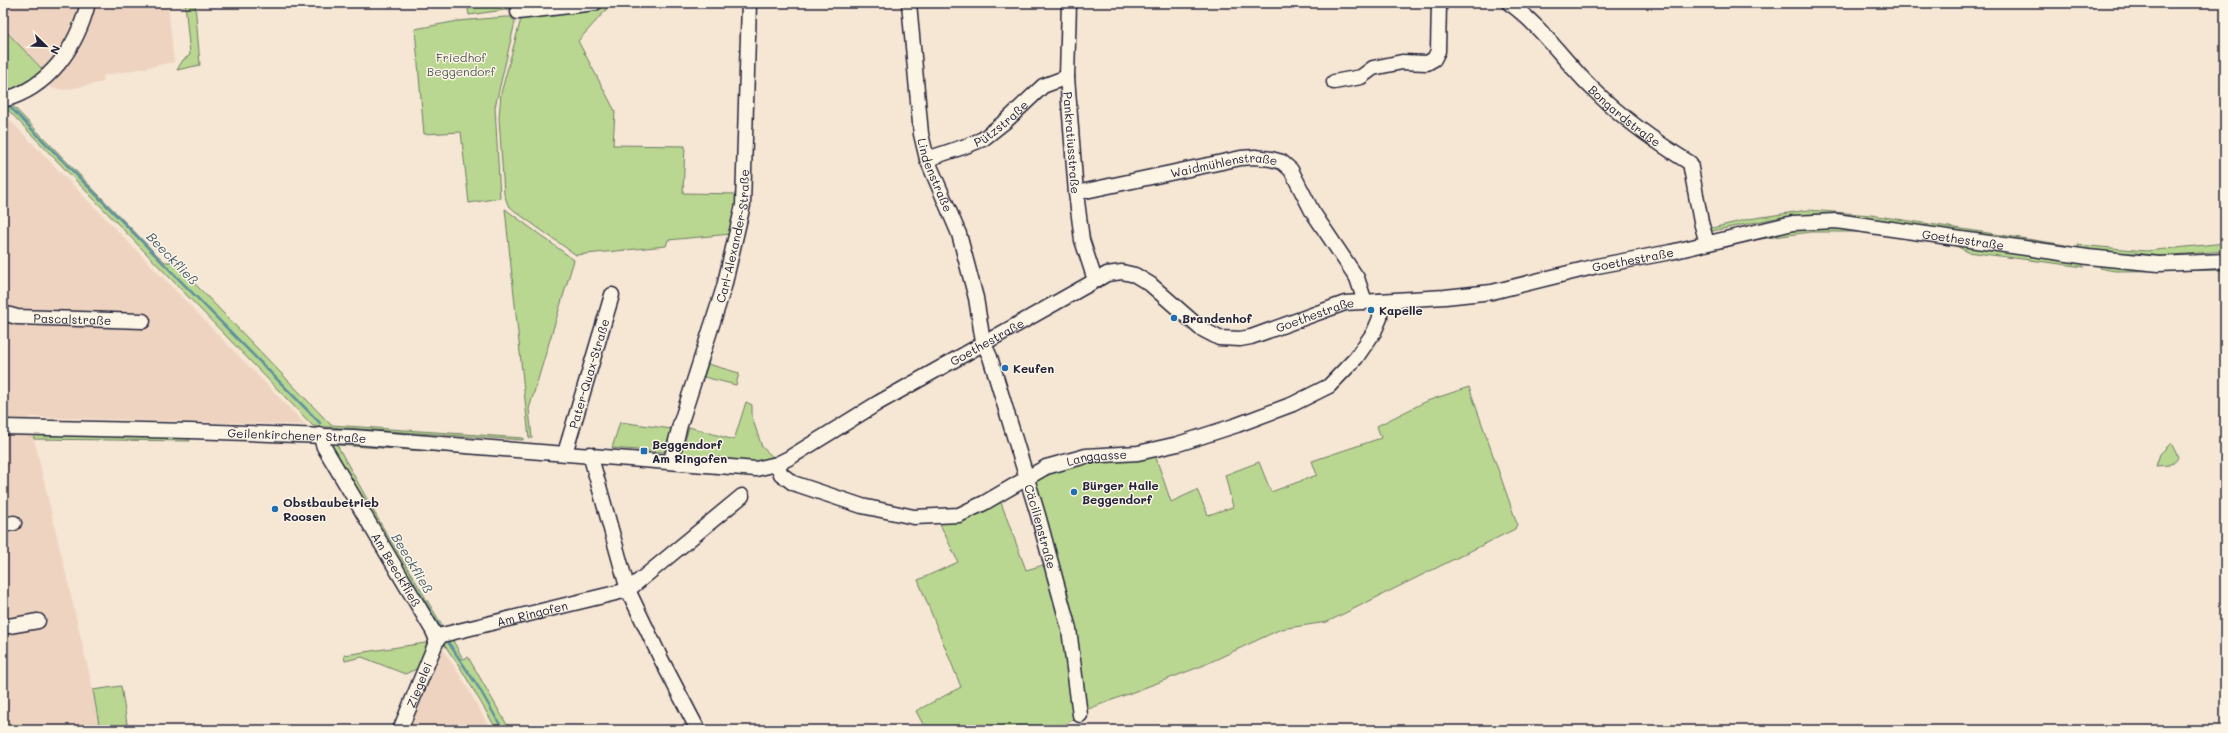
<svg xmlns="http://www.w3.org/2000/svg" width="2228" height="733" font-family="Mali,sans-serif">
<rect width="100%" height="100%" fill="#f6e6d4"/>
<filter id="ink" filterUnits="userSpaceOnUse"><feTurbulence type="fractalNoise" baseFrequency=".025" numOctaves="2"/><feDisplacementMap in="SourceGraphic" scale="8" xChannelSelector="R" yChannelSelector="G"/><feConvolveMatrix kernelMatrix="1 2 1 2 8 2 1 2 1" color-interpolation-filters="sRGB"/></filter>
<g filter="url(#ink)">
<!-- built -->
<path fill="#eed4c0" d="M 3,3 L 84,3 L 74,38 L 44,71 L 3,28 Z
M 95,3 L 168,3 L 174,62 L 103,76 L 104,82 L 64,90 L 51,88 L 49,81 L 77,53 L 84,40 Z
M 3,113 L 306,425 L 29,417 L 92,685 L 100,730 L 3,730 Z
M 442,648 L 463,680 L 491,730 L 403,730 L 434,660 Z"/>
<!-- green -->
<path fill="#b9d790" stroke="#6e7c66" d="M 185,3 L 195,3 L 200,65 L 177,70 L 183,60 L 190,55 Z
M 467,3 L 515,3 L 511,9 L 469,15 Z
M 607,6 L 606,10 L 578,41 L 615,111 L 613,145 L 685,146 L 683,193 L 737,194 L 731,234 L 668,240 L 666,246 L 576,255 L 516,212 L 508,205 L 504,194 L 499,117 L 501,93 L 521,19 L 524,15 Z
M 505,17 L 511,17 L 515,22 L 495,107 L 500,198 L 469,203 L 461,132 L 424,134 L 415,29 L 458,21 Z
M 3,28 L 44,71 L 29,82 L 6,93 L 3,90 Z
M 11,104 L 155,253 L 165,262 L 174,262 L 331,425 L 523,438 L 523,440 L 313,426 L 6,108 Z
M 505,209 L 574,260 L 529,409 L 532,438 L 529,438 Z
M 1808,210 L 1871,215 L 2066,245 L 2065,247 L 1822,214 L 1781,217 L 1712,231 L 1708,229 L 1749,219 Z
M 1836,228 L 2081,261 L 2084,267 L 1968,252 L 1956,246 L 1861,232 L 1810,232 L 1753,240 L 1779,230 Z
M 2225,243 L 2225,251 L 2160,256 L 2135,253 L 2102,254 L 2079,248 L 2078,245 L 2146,251 Z
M 2101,264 L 2225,264 L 2225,270 L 2115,271 L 2099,268 Z
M 708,364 L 739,373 L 736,385 L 704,377 Z
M 1469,387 L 1514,515 L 1517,524 L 1515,529 L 1327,622 L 1281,629 L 1202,666 L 1083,711 L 1033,483 L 1068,465 L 1155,455 L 1171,502 L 1197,490 L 1208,515 L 1233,507 L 1225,475 L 1259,462 L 1271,492 L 1317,475 L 1312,461 L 1381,438 L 1377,426 L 1427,401 Z
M 746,402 L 752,405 L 752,417 L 762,447 L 774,458 L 756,462 L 681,454 L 689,427 L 734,440 Z
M 620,422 L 672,429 L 664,452 L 612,448 Z
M 33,433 L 187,436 L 190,441 L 34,439 Z
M 327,443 L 527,455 L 527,458 L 337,445 L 382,526 L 445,630 L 439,632 Z
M 2171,443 L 2178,457 C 2174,467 2165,465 2156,466 L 2160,454 Z
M 1000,500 L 1026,570 L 1047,564 L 1061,609 L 1076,713 L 1074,718 L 1058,730 L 926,730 L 916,711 L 961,687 L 918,580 L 958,562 L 939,522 Z
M 451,637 L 463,659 L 468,657 L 510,730 L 497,730 L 460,667 L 443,643 L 445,639 Z
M 432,642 L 423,666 L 405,674 L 362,657 L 345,661 L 344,655 Z
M 662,644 L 707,730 L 703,730 L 658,645 Z
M 121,686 L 128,730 L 100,730 L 93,690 Z"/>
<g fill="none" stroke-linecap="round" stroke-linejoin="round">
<!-- stream -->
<path stroke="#60919f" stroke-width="2.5" d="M 11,108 L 320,423
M 330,444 L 340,460
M 408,575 L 442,630
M 448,642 L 479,688 L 503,730"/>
<!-- minor casing -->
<g stroke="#22223b" stroke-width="17">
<g id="minor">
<path id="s1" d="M 909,3 L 921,134 L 927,159 L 959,234 L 976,298 L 983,342 L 990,357 L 1038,515 L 1069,629 L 1080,715"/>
<path id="s2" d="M 1069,3 L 1067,77 L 1076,193 L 1082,240 L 1095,280"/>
<path id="s3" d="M 1509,3 C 1541,25 1566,64 1594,90 C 1623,119 1656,142 1690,163 L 1701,222 L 1707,243"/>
<path d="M 518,12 L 595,3"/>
<path d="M 1334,82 L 1361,77 L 1373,68 L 1402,62 L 1427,63 L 1434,59 L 1438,51 L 1439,3"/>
<path d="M 3,100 C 49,88 77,47 88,3"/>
<path id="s4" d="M 927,159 L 966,146 L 983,139 L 1007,120 L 1043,86 L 1067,77"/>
<path id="s5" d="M 1076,193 L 1241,158 L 1255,157 L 1271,159 L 1282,162 L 1291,170 L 1312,211 L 1357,278 L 1365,302"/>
<path id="s6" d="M 3,313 L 17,317 L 143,321"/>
<path id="s7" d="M 3,427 L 190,431 L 353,437 L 756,469 L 777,464 L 789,458 L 878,403 L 1107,274 L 1122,272 L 1135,275 L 1150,284 L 1200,328 L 1219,338 L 1240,339 L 1251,337 L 1345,303 L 1445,297 L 1492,292 L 1597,266 L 1671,252 L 1793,223 L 1836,221 L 2088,257 L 2159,264 L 2225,261"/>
<path id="s8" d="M 320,435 L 324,447 L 433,631 L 437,640"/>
<path id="s9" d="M 565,453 L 612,295"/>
<path d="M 590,454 L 628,590 L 661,659 L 698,730"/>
<path id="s10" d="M 671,461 L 680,425 L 724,287 L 743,205 L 749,3"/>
<path id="s11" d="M 777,464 L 781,474 L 793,483 L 862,506 L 914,517 L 959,515 L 984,503 L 1046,467 L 1086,456 L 1138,453 L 1178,444 L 1237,425 L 1293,404 L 1329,386 L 1356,358 L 1374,332 L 1380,318 L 1380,301"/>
<path d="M 3,525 L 14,523"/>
<path d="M 3,627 L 38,621"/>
<path id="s12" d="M 400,730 L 437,640 L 442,635 L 628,590 L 742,496"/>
</g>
</g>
<!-- minor -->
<use href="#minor" stroke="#fcf5e5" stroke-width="14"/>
</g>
</g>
<!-- markers -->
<g fill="#1f6fb2" stroke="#fcf5e5" stroke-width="1.5">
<circle cx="1371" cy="310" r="4"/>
<circle cx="1174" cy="318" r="4"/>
<circle cx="1005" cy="368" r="4"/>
<rect x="640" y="447" width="8" height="8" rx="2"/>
<circle cx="1074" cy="492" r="4"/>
<circle cx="275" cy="509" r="4"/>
</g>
<g text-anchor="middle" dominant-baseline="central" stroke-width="3" stroke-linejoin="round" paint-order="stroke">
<!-- park labels -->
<g font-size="12" fill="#4f5854" stroke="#fcf5e5">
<text x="461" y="57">Friedhof<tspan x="461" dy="14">Beggendorf</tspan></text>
</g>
<!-- street labels -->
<g font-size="12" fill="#22223b" stroke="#fcf5e5">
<text stroke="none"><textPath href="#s3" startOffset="162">Bongardstraße</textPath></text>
<text stroke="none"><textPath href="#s4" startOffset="83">Pützstraße</textPath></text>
<text stroke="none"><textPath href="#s2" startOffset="140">Pankratiusstraße</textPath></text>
<text stroke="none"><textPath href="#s5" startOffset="151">Waidmühlenstraße</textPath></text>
<text stroke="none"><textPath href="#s1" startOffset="175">Lindenstraße</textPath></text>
<text stroke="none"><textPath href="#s10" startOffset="234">Carl-Alexander-Straße</textPath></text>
<text stroke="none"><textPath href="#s7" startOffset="2051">Goethestraße</textPath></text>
<text stroke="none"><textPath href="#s7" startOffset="1715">Goethestraße</textPath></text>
<text stroke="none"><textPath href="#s7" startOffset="1391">Goethestraße</textPath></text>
<text stroke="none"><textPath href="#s6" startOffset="70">Pascalstraße</textPath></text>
<text stroke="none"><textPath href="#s7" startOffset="1019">Goethestraße</textPath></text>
<text stroke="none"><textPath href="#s9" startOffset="83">Pater-Quax-Straße</textPath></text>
<text stroke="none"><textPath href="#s7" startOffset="294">Geilenkirchener Straße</textPath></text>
<text stroke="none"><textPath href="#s11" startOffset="348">Langgasse</textPath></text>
<text stroke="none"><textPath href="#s1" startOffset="543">Cäcilienstraße</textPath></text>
<text stroke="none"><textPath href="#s8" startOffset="155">Am Beeckfließ</textPath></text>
<text stroke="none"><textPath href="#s12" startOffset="197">Am Ringofen</textPath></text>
<text stroke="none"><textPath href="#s12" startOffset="49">Ziegelei</textPath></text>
</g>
<!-- poi labels -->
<g font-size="12" font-weight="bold" fill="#22223b" stroke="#fcf5e5" text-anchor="start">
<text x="1379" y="310">Kapelle</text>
<text x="1182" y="318">Brandenhof</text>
<text x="1013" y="368">Keufen</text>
<text x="652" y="444">Beggendorf<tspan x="652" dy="14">Am Ringofen</tspan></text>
<text x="1082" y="485">Bürger Halle<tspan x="1082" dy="14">Beggendorf</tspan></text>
<text x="283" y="502">Obstbaubetrieb<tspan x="283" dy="14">Roosen</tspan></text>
</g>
<!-- water labels -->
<g font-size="13" font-style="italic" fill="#415a6d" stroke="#fcf5e5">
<text transform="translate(173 258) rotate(46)">Beeckfließ</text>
<text transform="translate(413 563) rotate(59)">Beeckfließ</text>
</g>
</g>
<!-- margin -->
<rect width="2228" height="733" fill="none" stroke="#fcf5e5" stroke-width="16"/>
<rect x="8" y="8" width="2212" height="717" fill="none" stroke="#22223b" stroke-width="1.5" filter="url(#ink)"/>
<!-- north arrow -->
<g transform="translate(46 46) rotate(113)" stroke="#fcf5e5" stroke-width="3" paint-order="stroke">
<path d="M0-3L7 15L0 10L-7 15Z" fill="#22223b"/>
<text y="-6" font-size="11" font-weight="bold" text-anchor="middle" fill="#22223b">N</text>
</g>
</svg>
